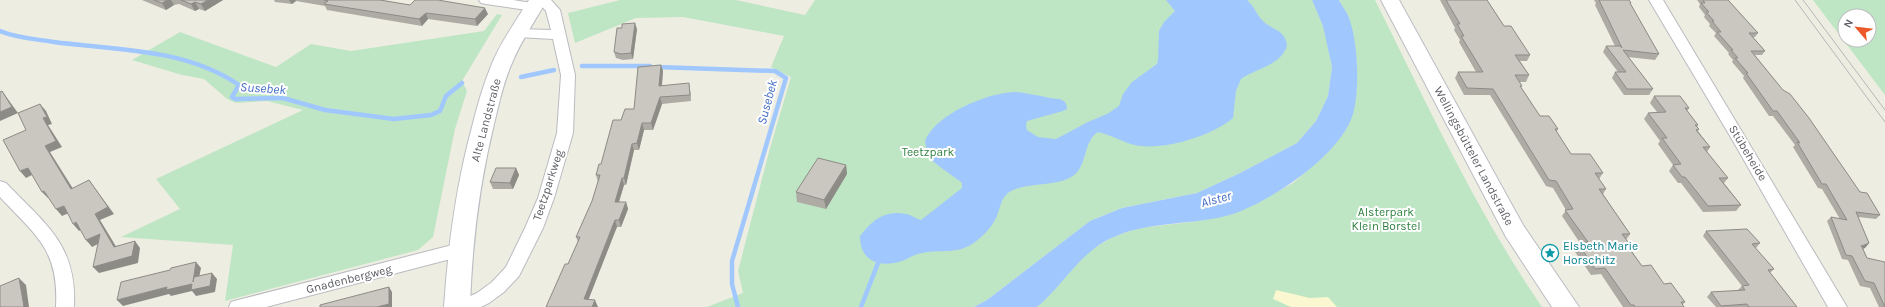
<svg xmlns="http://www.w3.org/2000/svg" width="1885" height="307" font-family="Karla,sans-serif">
<rect width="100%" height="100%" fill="#eeede2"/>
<!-- green -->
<path fill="#bee6c4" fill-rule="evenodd" d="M 620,0 L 736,0 L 805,15 L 815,0 L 1312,0 L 1324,26 L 1332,67 L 1328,96 L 1316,121 L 1297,143 L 1238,174 L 1197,193 L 1122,208 L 1090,221 L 987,300 L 974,307 L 707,307 L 743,293 L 738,271 L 770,148 L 791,77 L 771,67 L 784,36 L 683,17 L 636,18 L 575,43 L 568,13 Z
M 1339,0 L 1375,0 C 1427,104 1476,211 1542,307 L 1037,307 L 1089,251 L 1113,237 L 1139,228 L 1191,222 L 1232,214 L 1263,200 L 1293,183 L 1323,157 L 1357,91 L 1357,63 L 1349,18 Z
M 1813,0 L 1885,0 L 1885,95 ZM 1845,16 L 1869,16 L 1869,40 L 1845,40 Z
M 497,14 L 502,15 L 462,81 L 467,91 L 455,129 L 433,237 L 418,250 L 225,301 L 233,245 L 121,237 L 180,209 L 156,179 L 303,110 L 267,101 L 237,103 L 231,101 L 226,98 L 204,79 L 182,75 L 132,60 L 180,32 L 276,67 L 311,44 L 351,51 L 484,31 Z"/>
<!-- sand -->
<path fill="#fbf7d0" d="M 1276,290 L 1310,298 L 1328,297 L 1337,307 L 1291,307 L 1273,299 Z"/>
<!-- water -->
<path fill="#a1c7ff" d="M 1166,0 L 1247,0 C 1255,7 1256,14 1263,21 C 1272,30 1286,30 1287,46 C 1280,66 1257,68 1241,79 L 1236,91 L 1233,118 C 1211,136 1169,149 1140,146 C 1125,144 1113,135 1098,132 C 1083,141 1088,165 1073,176 C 1055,187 1029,182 1011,191 C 999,198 1001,210 995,220 C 990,229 983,236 975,242 C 958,255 941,249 922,253 C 915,254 909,258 902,261 C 880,268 860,262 860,236 C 873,220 884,210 906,214 C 912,215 916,219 921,220 L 962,188 L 962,183 C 953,175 932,164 928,154 C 926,150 926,145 925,141 C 935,114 989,92 1016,92 C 1031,93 1045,98 1059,99 C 1064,100 1067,103 1067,109 L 1063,111 L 1027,121 L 1026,125 L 1027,130 L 1038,137 L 1056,139 L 1088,122 L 1107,114 L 1119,106 L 1123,94 L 1132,82 L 1157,64 L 1158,60 L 1159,31 L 1164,22 L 1175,11 Z
M 1312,0 L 1339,0 C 1342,6 1347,12 1349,18 C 1358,42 1360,90 1353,114 C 1341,155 1271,201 1233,214 C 1194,226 1152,220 1114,237 C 1080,251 1064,285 1037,307 L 974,307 L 987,300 L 1090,221 L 1122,208 L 1197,193 L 1238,174 L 1297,143 L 1316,121 L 1328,96 L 1332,67 L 1323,26 Z"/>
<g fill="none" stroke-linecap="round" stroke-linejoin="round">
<!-- stream -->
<path stroke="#a1c7ff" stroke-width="4.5" d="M 0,31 C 17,38 35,39 54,42 C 116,50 185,48 239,85 L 232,97 L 235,99 L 283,98 L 325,110 L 394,119 L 431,115 L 440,111 L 446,96 L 462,83
M 582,66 L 650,66
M 657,67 L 775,71 L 786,78 L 732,261 L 732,284 L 738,307
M 521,77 L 554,70
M 861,307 L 878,263"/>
<!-- street casing -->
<g stroke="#babbc1" stroke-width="2">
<path id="street" d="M 479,0 L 513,0 L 538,4 L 540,7 L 538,10 L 533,11 L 486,4 L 481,3 Z
M 536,0 L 551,0 L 560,10 L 575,75 L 573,133 L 554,198 L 543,228 L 519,276 L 504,292 L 489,303 L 481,307 L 455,307 L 457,302 L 477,293 L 492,282 L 506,267 L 525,228 L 538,198 L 557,133 L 561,75 L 553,39 L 518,37 L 513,36 L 511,33 L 513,30 L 518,29 L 551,30 L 546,11 Z
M 1649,0 L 1663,0 L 1847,307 L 1828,307 L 1733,141 Z
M 0,181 L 6,183 C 45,224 77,244 74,307 L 56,307 C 59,249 36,236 0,197 Z
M 460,243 L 466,245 L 469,250 L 466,255 L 266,307 L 229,307 L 231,302 L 238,300 Z"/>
</g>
<!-- secondary casing -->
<g stroke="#bbbdc4" stroke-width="2">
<path id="secondary" d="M 529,0 L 547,0 C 535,21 521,41 512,63 C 503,83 499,104 494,124 C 479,186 472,244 470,307 L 444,307 C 448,246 456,186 472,127 C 477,106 483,86 491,66 C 500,43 516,21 529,0 Z
M 1381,0 L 1399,0 L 1523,225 L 1579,307 L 1552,307 L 1506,237 Z"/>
</g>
<!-- street -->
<use href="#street" fill="#fff" fill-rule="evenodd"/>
<!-- secondary -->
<use href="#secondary" fill="#fff" fill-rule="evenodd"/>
<!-- tram -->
<path stroke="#b6b6b7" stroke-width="1" d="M 1795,0 L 1885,122
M 1803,0 L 1885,110"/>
</g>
<!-- wall -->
<path fill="#adaba4" d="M 142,0 L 223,0 L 205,11 L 199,9 L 195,11 L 179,4 L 174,5 L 166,10 Z
M 274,0 L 380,0 L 410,5 L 488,14 L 477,26 L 428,19 L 422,26 L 327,10 L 325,6 L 296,1 L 292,4 L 275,2 Z
M 1440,0 L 1487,0 L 1504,26 L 1530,55 L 1527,61 L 1520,61 L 1529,75 L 1526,82 L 1519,82 L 1522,86 L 1521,87 L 1540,116 L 1558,129 L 1556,132 L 1571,154 L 1603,173 L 1599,179 L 1606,189 L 1603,194 L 1630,234 L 1626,240 L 1628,242 L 1627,244 L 1642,266 L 1664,284 L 1685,302 L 1682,305 L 1684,307 L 1623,307 L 1601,274 L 1591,275 L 1573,249 L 1578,243 L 1580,243 L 1562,216 L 1566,210 L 1553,188 L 1546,186 L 1490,95 L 1464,95 L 1455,78 L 1458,72 L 1476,72 L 1459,42 L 1460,40 L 1454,30 L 1455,28 Z
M 1594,0 L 1629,0 L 1631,3 L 1630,5 L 1659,54 L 1655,60 L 1628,57 L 1653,89 L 1649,95 L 1624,95 L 1612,78 L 1615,72 L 1618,72 L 1603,52 L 1606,46 L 1615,46 L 1595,5 L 1596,3 Z
M 1697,0 L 1728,0 L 1758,33 L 1755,37 L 1753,37 L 1765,51 L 1762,55 L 1755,55 L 1860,192 L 1880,215 L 1876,219 L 1858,217 L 1869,243 L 1865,248 L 1863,248 L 1885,307 L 1879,307 L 1870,288 L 1860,286 L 1848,260 L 1842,259 L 1827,221 L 1831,217 L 1840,219 L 1822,189 L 1818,188 L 1793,147 L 1795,145 L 1773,116 L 1769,116 L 1743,78 L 1744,76 L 1732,62 L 1733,60 L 1728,54 L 1729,53 L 1714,36 L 1716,33 L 1709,26 L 1710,24 L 1704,17 L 1705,15 L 1699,7 L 1700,4 Z
M 637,29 L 633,59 L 623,60 L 616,58 L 614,52 Z
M 661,65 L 663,71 L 662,86 L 690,90 L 691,101 L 662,104 L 653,130 L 644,130 L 639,150 L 634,150 L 626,185 L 624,185 L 619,202 L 626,202 L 628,209 L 621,227 L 617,227 L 546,307 L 568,264 L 578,242 L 576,237 L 592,201 L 598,182 L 596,175 L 621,120 L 634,109 Z
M 1654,96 L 1689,108 L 1687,111 L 1698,125 L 1697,127 L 1699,129 L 1698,131 L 1710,147 L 1707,152 L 1728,178 L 1724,183 L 1741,205 L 1736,211 L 1703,212 L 1681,183 L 1678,183 L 1669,171 L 1673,165 L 1658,144 L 1660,141 L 1644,119 L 1648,113 L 1657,112 L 1650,103 Z
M 846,165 L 847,174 L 826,209 L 797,202 L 796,192 Z
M 516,168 L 519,175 L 513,189 L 493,189 L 490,182 Z
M 1706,231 L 1760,243 L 1756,248 L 1755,248 L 1774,269 L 1770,273 L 1797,307 L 1716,307 L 1707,297 L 1711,292 L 1739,291 L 1738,290 L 1742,286 L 1703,236 Z"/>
<!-- shaded-wall -->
<path fill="#8d8b86" d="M 167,0 L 171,0 L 174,5 L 166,10 L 162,3 Z
M 208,0 L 223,0 L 205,11 L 201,4 Z
M 289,0 L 295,0 L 296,1 L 292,4 Z
M 195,2 L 199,9 L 195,11 L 191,4 Z
M 485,8 L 488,14 L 477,26 L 475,19 Z
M 426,13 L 428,19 L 422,26 L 419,19 Z
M 635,23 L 637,29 L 633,59 L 631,53 Z
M 661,65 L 663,71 L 661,93 L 659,86 Z
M 689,83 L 690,90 L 691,101 L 690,95 Z
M 2,91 L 18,113 L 0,121 L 0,112 Z
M 660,97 L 662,104 L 653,130 L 651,123 Z
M 40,104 L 46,111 L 52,124 L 48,125 L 62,147 L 50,152 L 77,195 L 71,189 L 45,146 Z
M 642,123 L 644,130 L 639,150 L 637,143 Z
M 632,144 L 634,150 L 626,185 L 624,178 Z
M 846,165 L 847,174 L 826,209 L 824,200 Z
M 28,168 L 34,174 L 26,178 L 20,171 Z
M 516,168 L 519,175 L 513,189 L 510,183 Z
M 622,178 L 624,185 L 617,208 L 615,202 Z
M 89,180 L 114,214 L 100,220 L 120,253 L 114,247 L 95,214 Z
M 44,191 L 50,197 L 48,198 L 42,192 Z
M 626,202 L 628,209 L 621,227 L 619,220 Z
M 64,206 L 69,213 L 62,216 L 56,209 Z
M 615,220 L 617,227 L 586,306 L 584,299 Z
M 76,222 L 82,229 L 79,231 L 73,224 Z
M 100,234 L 106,240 L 92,247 L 86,240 Z
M 135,241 L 140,248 L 138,263 L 99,273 L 93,267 Z
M 1869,243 L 1865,248 L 1858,251 L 1862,246 Z
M 196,262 L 201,268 L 197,288 L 193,282 Z
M 212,273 L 217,279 L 215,292 L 196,296 L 192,291 L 171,296 L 169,294 L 123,306 L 117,300 L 167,287 Z
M 19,278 L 26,285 L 29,307 L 24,307 Z
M 389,287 L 392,292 L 392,307 L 377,307 Z
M 595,300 L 598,307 L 592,307 Z"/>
<!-- building -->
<path fill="#c9c7bf" stroke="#8d8b86" d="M 154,0 L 167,0 L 162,3 Z
M 181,0 L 208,0 L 201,4 L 195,2 L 191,4 Z
M 324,0 L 380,0 L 410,5 L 415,0 L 438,0 L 485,8 L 475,19 L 426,13 L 419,19 L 324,4 L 328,1 Z
M 1446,0 L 1487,0 L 1504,26 L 1511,26 L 1530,55 L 1515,55 L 1529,75 L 1515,75 L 1522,86 L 1520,86 L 1540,116 L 1549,116 L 1558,129 L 1555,129 L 1571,154 L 1590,154 L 1603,173 L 1595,173 L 1606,189 L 1599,189 L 1630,234 L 1622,234 L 1628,242 L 1625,243 L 1642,266 L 1651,265 L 1664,284 L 1671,283 L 1685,302 L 1681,302 L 1684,307 L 1635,307 L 1634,305 L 1631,305 L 1605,268 L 1595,269 L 1578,243 L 1588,242 L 1565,210 L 1573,209 L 1556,181 L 1549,180 L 1493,89 L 1467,88 L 1458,72 L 1483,72 L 1461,36 L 1464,36 L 1457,24 L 1460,24 Z
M 1599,0 L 1629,0 L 1631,3 L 1630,3 L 1659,54 L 1623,50 L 1653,89 L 1627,89 L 1615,72 L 1626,72 L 1606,46 L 1620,46 L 1622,48 Z
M 1703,0 L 1728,0 L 1758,33 L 1749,33 L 1765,51 L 1751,51 L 1783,90 L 1790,94 L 1809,118 L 1860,192 L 1867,193 L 1880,215 L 1856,212 L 1869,243 L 1862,246 L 1861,245 L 1867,258 L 1885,262 L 1885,307 L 1874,283 L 1865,281 L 1852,256 L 1846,255 L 1831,217 L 1847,220 L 1826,184 L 1822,184 L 1797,142 L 1800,143 L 1777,111 L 1773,111 L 1746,73 L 1748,73 L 1735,58 L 1738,58 L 1731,50 L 1733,50 L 1717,32 L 1721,32 L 1712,21 L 1714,21 L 1706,12 L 1709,12 L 1701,3 L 1705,3 Z
M 635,23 L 631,53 L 621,54 L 614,52 L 617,28 L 622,28 L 622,24 Z
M 661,65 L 659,86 L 689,83 L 690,95 L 660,97 L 651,123 L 642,123 L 637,143 L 632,144 L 624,178 L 622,178 L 615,202 L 626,202 L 619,220 L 615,220 L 584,299 L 595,300 L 592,307 L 546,307 L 565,264 L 568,264 L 580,237 L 576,237 L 592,201 L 600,175 L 596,175 L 599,164 L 601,164 L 613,120 L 621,120 L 625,109 L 634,109 L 638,67 Z
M 2,91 L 12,107 L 0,112 L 0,92 Z
M 1654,96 L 1680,96 L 1689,108 L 1685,108 L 1698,125 L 1695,125 L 1699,129 L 1696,130 L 1710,147 L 1703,147 L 1728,178 L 1719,178 L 1741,205 L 1708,206 L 1685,177 L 1682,177 L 1673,165 L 1681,164 L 1662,138 L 1667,138 L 1648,113 L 1666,112 Z
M 40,104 L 47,117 L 43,118 L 56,141 L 45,146 L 71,189 L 89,180 L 108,207 L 95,214 L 114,247 L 135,241 L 132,256 L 93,267 L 100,234 L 86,240 L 76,222 L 73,224 L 64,206 L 56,209 L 44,191 L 42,192 L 28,168 L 20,171 L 3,140 L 26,130 L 18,113 Z
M 818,158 L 846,165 L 824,200 L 796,192 Z
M 496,168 L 516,168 L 510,183 L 490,182 Z
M 1747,229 L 1760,243 L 1752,244 L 1774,269 L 1768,270 L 1797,307 L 1749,307 L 1747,304 L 1721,306 L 1711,292 L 1745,290 L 1742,286 L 1749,285 L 1706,231 Z
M 196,262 L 193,282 L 194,277 L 212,273 L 210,286 L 191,290 L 192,284 L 166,290 L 167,287 L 117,300 L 121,282 L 170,270 L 171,268 Z
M 19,278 L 24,307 L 0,307 L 0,286 Z
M 389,287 L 389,304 L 377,307 L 320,307 L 320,305 Z"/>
<!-- icons -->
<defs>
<g id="sight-ring" transform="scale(0.9)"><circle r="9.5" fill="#fff" stroke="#0f9aa8" stroke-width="1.5"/><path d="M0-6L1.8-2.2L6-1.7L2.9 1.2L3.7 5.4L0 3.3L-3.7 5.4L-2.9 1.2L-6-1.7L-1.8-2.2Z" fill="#0f9aa8"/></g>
</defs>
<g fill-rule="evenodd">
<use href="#sight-ring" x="1550" y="253"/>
</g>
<g text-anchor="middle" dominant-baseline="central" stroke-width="4" stroke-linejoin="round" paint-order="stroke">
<!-- street labels -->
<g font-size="12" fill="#5b5d63" stroke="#fff">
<text transform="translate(486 120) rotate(-75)">Alte Landstraße</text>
<text transform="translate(1748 153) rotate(59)">Stübeheide</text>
<text transform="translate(1474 156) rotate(62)">Wellingsbütteler Landstraße</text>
<text transform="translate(548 185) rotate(-72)">Teetzparkweg</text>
<text transform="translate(349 279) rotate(-14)">Gnadenbergweg</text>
</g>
<!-- park labels -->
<g font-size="12" fill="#328343" stroke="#fff">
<text x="928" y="152">Teetzpark</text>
<text x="1386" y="212">Alsterpark<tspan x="1386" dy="14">Klein Borstel</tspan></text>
</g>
<!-- culture labels -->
<g font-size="12" fill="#0d838f" stroke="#fff" text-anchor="start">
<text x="1563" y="246">Elsbeth Marie<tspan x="1563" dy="14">Horschitz</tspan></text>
</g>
<!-- water labels -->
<g font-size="13" font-style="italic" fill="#426dc5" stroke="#fff">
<text transform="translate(263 88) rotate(4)">Susebek</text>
<text transform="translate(767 102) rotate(-75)">Susebek</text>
<text transform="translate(1216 199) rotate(-15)">Alster</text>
</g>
</g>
<!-- north arrow -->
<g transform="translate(1857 28) rotate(298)"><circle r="19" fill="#ffffff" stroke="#bdbec1"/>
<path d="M0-3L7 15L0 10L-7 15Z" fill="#ec582a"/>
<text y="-6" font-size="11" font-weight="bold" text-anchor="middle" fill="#5b5d63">N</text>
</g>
</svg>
